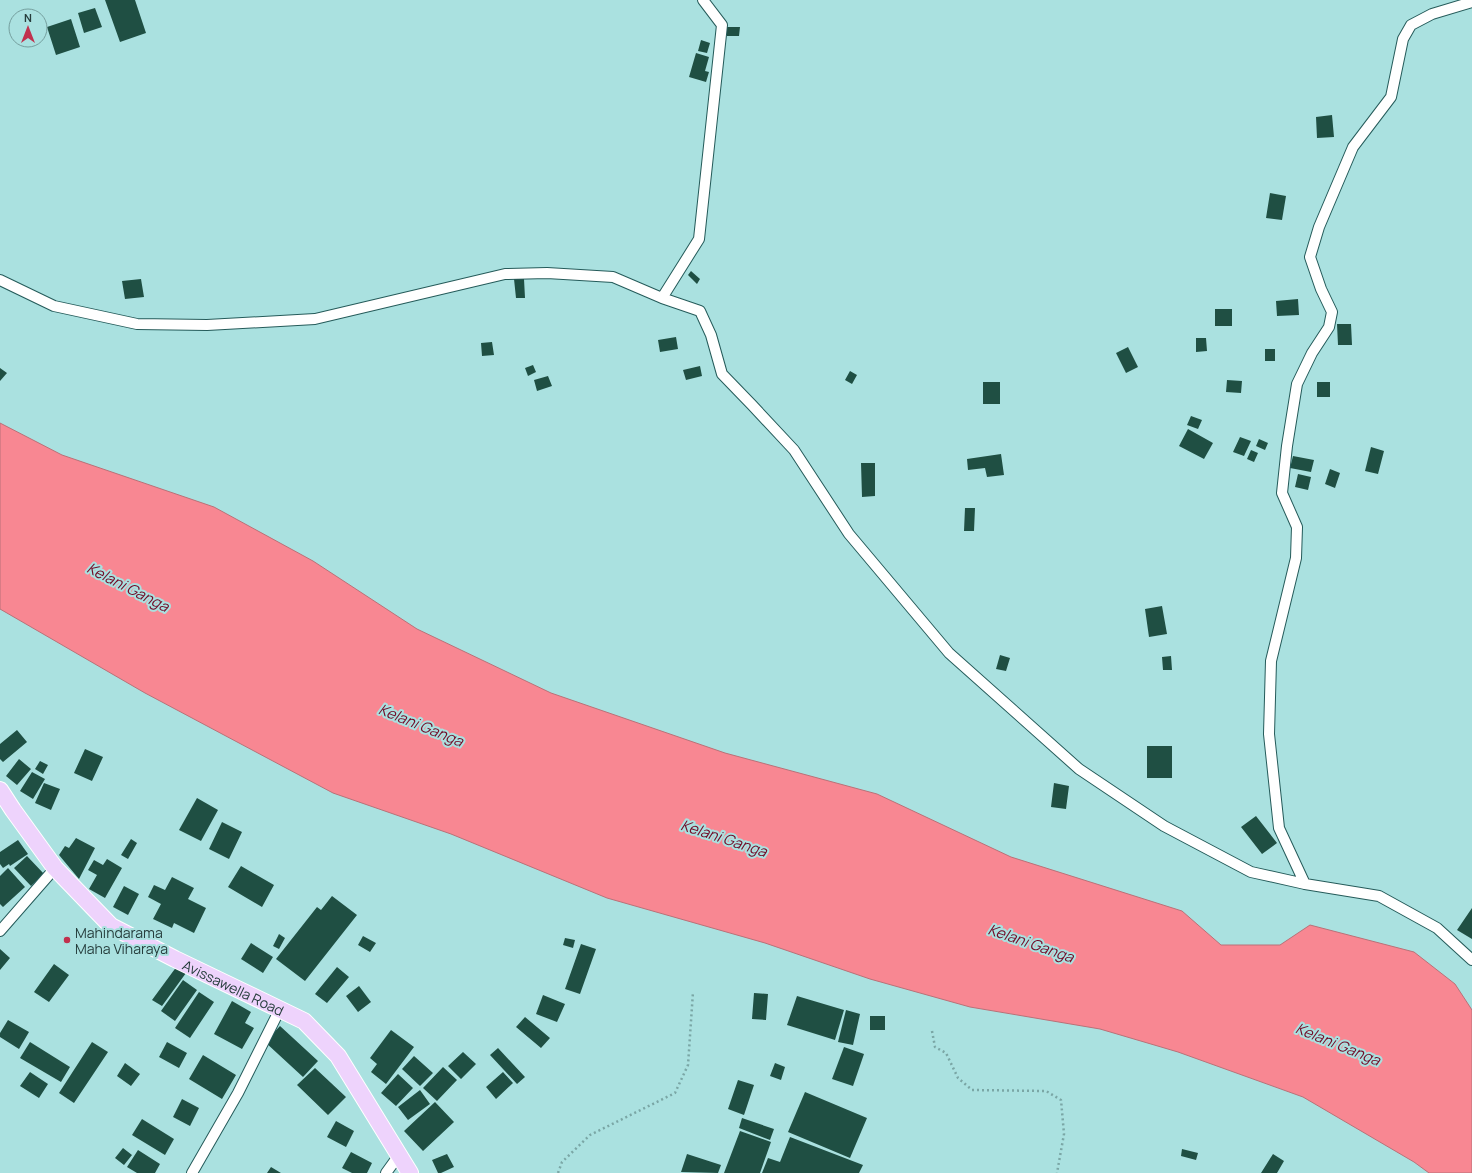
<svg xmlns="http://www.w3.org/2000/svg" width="1472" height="1173" font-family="Manrope,sans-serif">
<rect width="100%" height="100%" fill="#aae1e0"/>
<!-- water -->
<path fill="#f88792" stroke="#b97178" d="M 0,423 L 62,455 L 214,507 L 313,561 L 417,629 L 551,693 L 725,753 L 877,794 L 1011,857 L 1182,911 L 1221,945 L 1280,945 L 1310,925 L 1414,952 L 1455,984 L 1472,1010 L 1472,1173 L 1429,1173 L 1414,1162 L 1303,1097 L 1178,1052 L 1100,1029 L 970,1007 L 870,979 L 765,943 L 607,898 L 451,834 L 333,793 L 145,693 L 0,609 Z"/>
<!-- building -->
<path fill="#1f4f43" d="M 105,0 L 135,0 L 146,33 L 120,42 Z
M 95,8 L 102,27 L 84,33 L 78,13 Z
M 71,19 L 80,47 L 56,55 L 47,27 Z
M 727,27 L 740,27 L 739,36 L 727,36 Z
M 701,40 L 710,43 L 707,53 L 698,51 Z
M 696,53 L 709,57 L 705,71 L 709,72 L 706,82 L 689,77 Z
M 1332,115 L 1334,137 L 1317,138 L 1316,117 Z
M 1270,193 L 1286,196 L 1282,220 L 1266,218 Z
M 691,271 L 700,279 L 697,284 L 688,275 Z
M 141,279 L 144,297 L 125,299 L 122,281 Z
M 514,279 L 524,279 L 525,298 L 516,298 Z
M 1298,299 L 1299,315 L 1277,316 L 1276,301 Z
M 1215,309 L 1232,309 L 1232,326 L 1215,326 Z
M 1337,324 L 1351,324 L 1352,345 L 1338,345 Z
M 676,337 L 678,349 L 660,352 L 658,340 Z
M 1196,338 L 1206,338 L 1207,351 L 1196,352 Z
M 492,342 L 494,355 L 482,356 L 481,343 Z
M 1128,347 L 1138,367 L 1126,373 L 1116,353 Z
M 1265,349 L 1275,349 L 1275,361 L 1265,361 Z
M 533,365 L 536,372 L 528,376 L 525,368 Z
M 700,366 L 702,376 L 686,380 L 683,370 Z
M 0,368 L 7,373 L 0,381 Z
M 850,371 L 857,375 L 852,384 L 845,380 Z
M 548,376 L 552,386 L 537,391 L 534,380 Z
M 1227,380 L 1242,381 L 1241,393 L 1226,392 Z
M 983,382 L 1000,382 L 1000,404 L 983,404 Z
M 1317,382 L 1330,382 L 1330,397 L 1317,397 Z
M 1191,416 L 1202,420 L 1198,429 L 1187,425 Z
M 1188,429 L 1213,443 L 1204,459 L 1179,446 Z
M 1240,437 L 1251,441 L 1244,456 L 1233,452 Z
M 1259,439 L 1268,443 L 1265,450 L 1256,446 Z
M 1371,447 L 1384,451 L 1378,474 L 1365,471 Z
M 1251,450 L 1258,453 L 1254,462 L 1247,459 Z
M 1001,454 L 1004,475 L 987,477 L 985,468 L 968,470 L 967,459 Z
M 1293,456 L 1314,460 L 1311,472 L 1290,468 Z
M 861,463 L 875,463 L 875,496 L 862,497 Z
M 1330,469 L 1340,473 L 1335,488 L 1325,484 Z
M 1298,474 L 1311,477 L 1308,490 L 1295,487 Z
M 965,508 L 975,508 L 974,531 L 964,531 Z
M 1162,606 L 1167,634 L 1149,637 L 1145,609 Z
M 1000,655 L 1010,658 L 1006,671 L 996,669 Z
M 1171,656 L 1172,670 L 1163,670 L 1162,657 Z
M 17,730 L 27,742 L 3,762 L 0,759 L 0,744 Z
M 1147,746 L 1172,746 L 1172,778 L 1147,778 Z
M 85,749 L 103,757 L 92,781 L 74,773 Z
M 19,759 L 31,769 L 17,785 L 6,776 Z
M 40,761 L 48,765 L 43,774 L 35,769 Z
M 32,772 L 45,779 L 33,799 L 20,791 Z
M 44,783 L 60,789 L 51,810 L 35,803 Z
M 1054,783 L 1069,786 L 1066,809 L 1051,807 Z
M 197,798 L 218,810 L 201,841 L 179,830 Z
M 1256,816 L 1277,843 L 1262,854 L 1241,827 Z
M 222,822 L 242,832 L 229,859 L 209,849 Z
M 76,838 L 95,848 L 79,879 L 59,855 L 65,846 L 69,848 Z
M 131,839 L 137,843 L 128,859 L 121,855 Z
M 18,840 L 28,854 L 10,866 L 9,864 L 3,868 L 0,864 L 0,852 Z
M 27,856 L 44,874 L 31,886 L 14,868 Z
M 107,859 L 122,868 L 105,898 L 89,889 L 97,875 L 88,870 L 94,860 L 103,865 Z
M 241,866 L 274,885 L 262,907 L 228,887 Z
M 8,868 L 25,887 L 3,907 L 0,904 L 0,876 Z
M 172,877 L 194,888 L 188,899 L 206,908 L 194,933 L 174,923 L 172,928 L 153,919 L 161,904 L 148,897 L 154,885 L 165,890 Z
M 124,886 L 139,894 L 128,915 L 113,907 Z
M 332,896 L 357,915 L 305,981 L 276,959 L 317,907 L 321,910 Z
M 1472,908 L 1472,939 L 1457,930 Z
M 279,934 L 285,938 L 279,949 L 273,946 Z
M 363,936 L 376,943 L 370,952 L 358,945 Z
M 565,938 L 575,940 L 573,948 L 563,945 Z
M 251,943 L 273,957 L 263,973 L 241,959 Z
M 581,944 L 596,949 L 580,994 L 565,989 Z
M 0,949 L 10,958 L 0,970 Z
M 54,964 L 69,975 L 49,1002 L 34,992 Z
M 177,966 L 186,973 L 162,1006 L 152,1000 Z
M 337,967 L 349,977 L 327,1003 L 315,994 Z
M 183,980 L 197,990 L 175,1021 L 161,1011 Z
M 359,986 L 371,1002 L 358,1012 L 346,996 Z
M 199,992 L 214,1002 L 190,1038 L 175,1028 Z
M 754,993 L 768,994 L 766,1020 L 752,1019 Z
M 543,995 L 565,1004 L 557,1022 L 536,1014 Z
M 797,996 L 844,1010 L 835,1040 L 787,1025 Z
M 232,1001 L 251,1012 L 245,1023 L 254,1028 L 242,1049 L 214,1034 Z
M 846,1010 L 860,1014 L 853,1045 L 838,1042 Z
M 870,1016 L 885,1016 L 885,1030 L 870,1030 Z
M 525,1017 L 550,1038 L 541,1048 L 516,1027 Z
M 8,1020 L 29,1032 L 19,1049 L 0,1037 L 0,1033 Z
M 280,1026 L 318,1061 L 303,1077 L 265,1042 Z
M 391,1030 L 414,1047 L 386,1084 L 371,1072 L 377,1064 L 370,1058 Z
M 30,1042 L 70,1067 L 61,1082 L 20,1058 Z
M 92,1042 L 108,1052 L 74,1103 L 59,1093 Z
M 167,1042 L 187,1053 L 179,1068 L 159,1057 Z
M 844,1047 L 864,1054 L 853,1086 L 832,1079 Z
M 498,1048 L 525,1077 L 517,1084 L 490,1055 Z
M 463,1052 L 476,1064 L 461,1079 L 448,1066 Z
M 203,1055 L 236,1075 L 222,1099 L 189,1079 Z
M 414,1056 L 433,1073 L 420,1086 L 402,1069 Z
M 125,1063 L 140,1074 L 131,1086 L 117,1076 Z
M 775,1063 L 785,1067 L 781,1080 L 770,1076 Z
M 443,1067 L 457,1080 L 437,1101 L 423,1088 Z
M 315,1068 L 346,1097 L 328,1115 L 297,1085 Z
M 30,1072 L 48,1084 L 39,1098 L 20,1086 Z
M 503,1072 L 513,1083 L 496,1099 L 486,1087 Z
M 398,1074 L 413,1088 L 396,1106 L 381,1093 Z
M 738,1080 L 754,1085 L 744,1115 L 728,1109 Z
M 420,1090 L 430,1104 L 408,1120 L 398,1107 Z
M 805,1092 L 867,1118 L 850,1158 L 788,1132 Z
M 182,1099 L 199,1108 L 190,1126 L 173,1117 Z
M 435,1102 L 454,1122 L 423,1151 L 404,1131 Z
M 742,1118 L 774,1129 L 770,1140 L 739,1128 Z
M 142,1119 L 174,1139 L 165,1155 L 132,1135 Z
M 336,1121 L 354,1131 L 346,1147 L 327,1137 Z
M 740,1131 L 771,1142 L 760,1173 L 724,1173 Z
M 790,1137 L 863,1165 L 859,1173 L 762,1173 L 768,1158 L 780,1162 Z
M 123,1148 L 132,1155 L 124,1165 L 115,1158 Z
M 1182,1149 L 1198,1153 L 1196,1160 L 1181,1156 Z
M 138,1150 L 160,1164 L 155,1173 L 137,1173 L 127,1167 Z
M 351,1152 L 372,1163 L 367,1173 L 352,1173 L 342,1168 Z
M 447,1154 L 454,1167 L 441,1173 L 438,1173 L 432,1160 Z
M 687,1154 L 721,1165 L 718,1173 L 681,1172 Z
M 1273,1154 L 1284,1161 L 1277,1173 L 1261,1173 Z
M 271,1167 L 281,1173 L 267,1173 Z"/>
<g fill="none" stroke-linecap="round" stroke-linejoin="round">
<!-- minor casing -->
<g stroke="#255b5a" stroke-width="12">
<path id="minor" d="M 0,280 L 54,306 L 137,324 L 207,325 L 315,319 L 505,274 L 547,273 L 613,277 L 662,298 L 700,311 L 711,335 L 722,374 L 752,405 L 794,450 L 849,534 L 949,653 L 1079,769 L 1164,826 L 1251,872 L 1305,884 L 1379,896 L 1437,928 L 1472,960
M 662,298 L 699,239 L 722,25 L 703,0
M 1305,884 L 1279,828 L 1269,734 L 1271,661 L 1296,558 L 1297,527 L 1282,493 L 1287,446 L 1297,384 L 1312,353 L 1329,327 L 1332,312 L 1321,289 L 1310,257 L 1319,227 L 1353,147 L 1391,97 L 1403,39 L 1411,25 L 1432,14 L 1472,2
M 0,931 L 55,868
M 192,1173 L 238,1093 L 280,1009
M 386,1173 L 399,1155"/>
</g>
<!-- primary casing -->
<g stroke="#fff" stroke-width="18">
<g id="primary">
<path id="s1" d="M 0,790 L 13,810 L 55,868 L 111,926 L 175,959 L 304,1021 L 338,1056 L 410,1173"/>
</g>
</g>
<!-- path -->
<path stroke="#7aa6a5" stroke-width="2.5" stroke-dasharray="2 3" stroke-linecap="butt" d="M 932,1031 L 935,1047 L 946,1053 L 958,1078 L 972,1090 L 1046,1091 L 1061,1100 L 1064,1134 L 1057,1173
M 558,1173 L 562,1162 L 590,1135 L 675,1093 L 688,1065 L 693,992"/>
<!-- minor -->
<use href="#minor" stroke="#fff" stroke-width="10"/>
<!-- primary -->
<use href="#primary" stroke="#eed3fc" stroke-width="16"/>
</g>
<!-- markers -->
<circle fill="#c1314e" stroke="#aae1e0" stroke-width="1.5" cx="67" cy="940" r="4"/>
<g text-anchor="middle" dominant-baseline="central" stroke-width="4" stroke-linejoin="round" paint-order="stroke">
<!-- poi labels -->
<g font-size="14" fill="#263d3c" stroke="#aae1e0" text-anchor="start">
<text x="75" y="932">Mahindarama<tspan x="75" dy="16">Maha Viharaya</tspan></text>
</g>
<!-- street labels -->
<g font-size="14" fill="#263d3c" stroke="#aae1e0">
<text stroke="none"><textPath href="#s1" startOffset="313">Avissawella Road</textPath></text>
</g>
<!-- water labels -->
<g font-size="15" font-style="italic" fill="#720a26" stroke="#aae1e0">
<text transform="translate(128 587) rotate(27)">Kelani Ganga</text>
<text transform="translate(421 725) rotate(22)">Kelani Ganga</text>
<text transform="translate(724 838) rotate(18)">Kelani Ganga</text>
<text transform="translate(1031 943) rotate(19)">Kelani Ganga</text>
<text transform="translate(1338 1044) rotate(22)">Kelani Ganga</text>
</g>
</g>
<!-- north arrow -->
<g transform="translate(28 28)"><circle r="19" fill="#aae1e0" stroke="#759f9e"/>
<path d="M0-3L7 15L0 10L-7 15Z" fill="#c1314e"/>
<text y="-6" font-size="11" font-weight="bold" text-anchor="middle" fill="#263d3c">N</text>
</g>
</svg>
